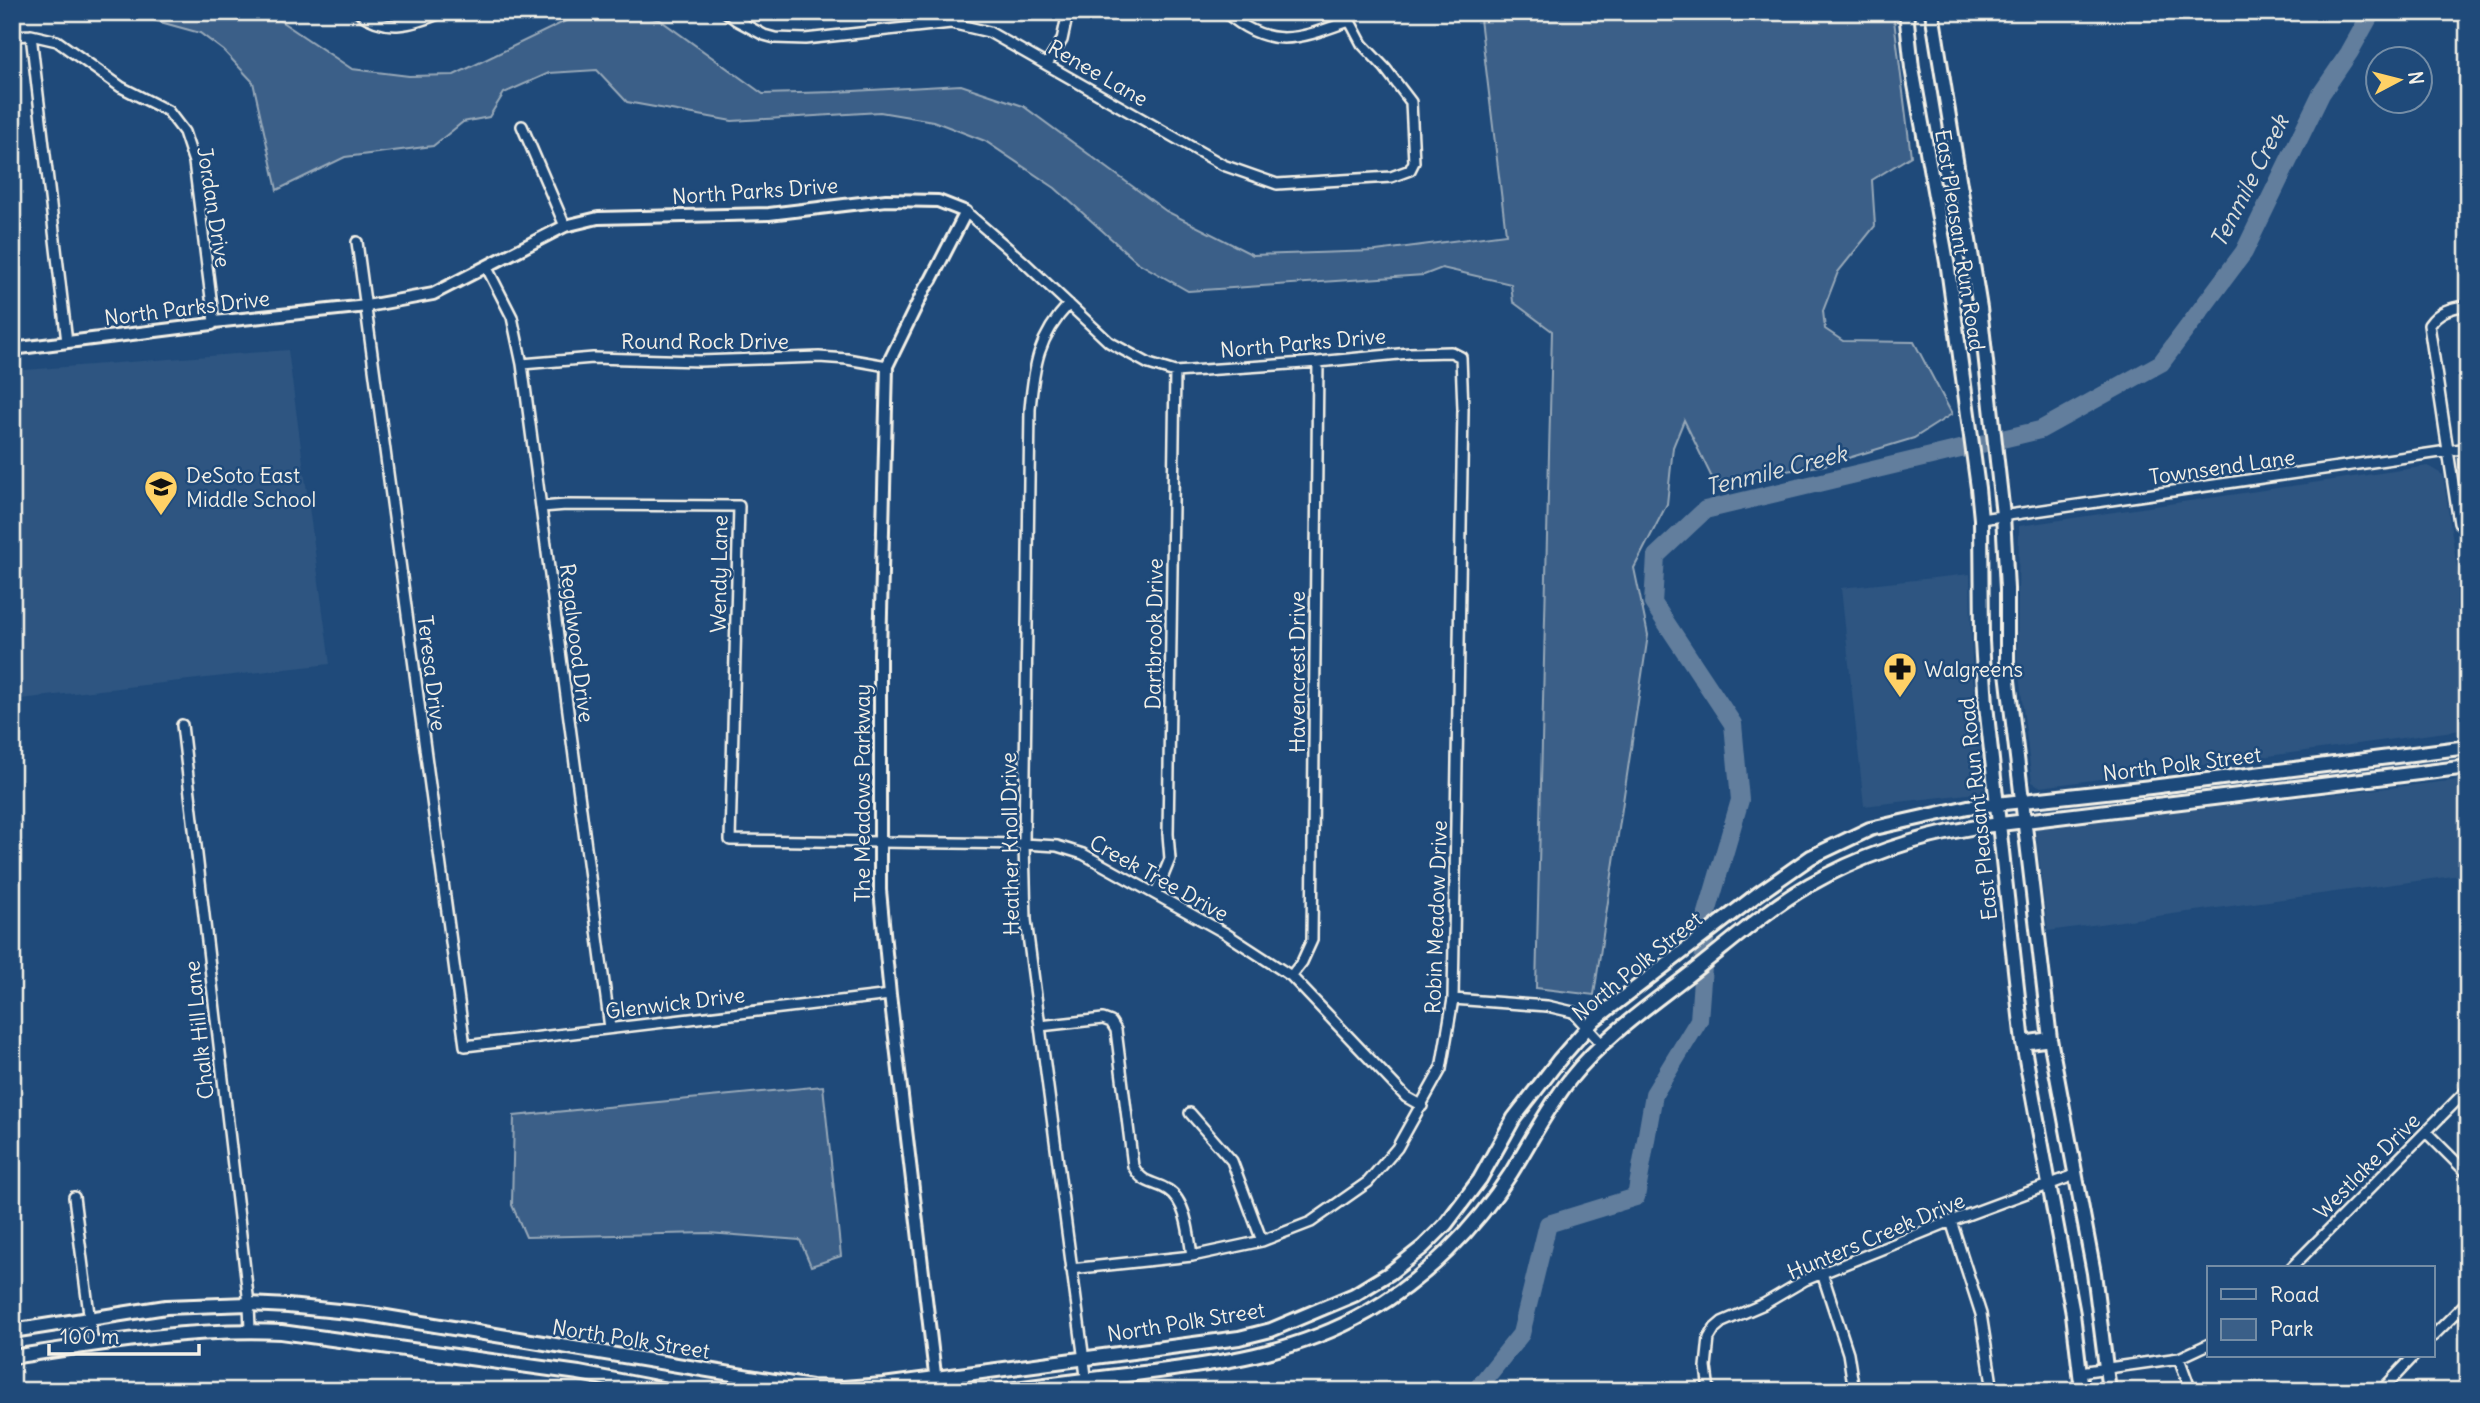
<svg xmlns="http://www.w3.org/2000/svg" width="2480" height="1403" font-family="Delius,sans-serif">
<rect width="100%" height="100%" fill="#1f4a7a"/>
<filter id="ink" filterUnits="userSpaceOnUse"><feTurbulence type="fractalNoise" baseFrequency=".0143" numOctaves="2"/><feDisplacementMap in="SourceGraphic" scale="14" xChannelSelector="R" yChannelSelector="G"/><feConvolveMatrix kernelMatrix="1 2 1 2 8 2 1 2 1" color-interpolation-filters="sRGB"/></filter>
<g filter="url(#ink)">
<!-- built -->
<path fill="#2d5581" d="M 288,350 L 330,664 L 12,700 L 12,371 Z
M 2428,466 L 2443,475 L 2468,642 L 2468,729 L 2041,787 L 2032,782 L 2017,658 L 2019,526 Z
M 1970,574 L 1972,666 L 1985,792 L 1864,806 L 1841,588 Z
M 2468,779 L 2468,874 L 2048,931 L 2035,827 Z"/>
<!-- green -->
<path fill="#3a5f88" stroke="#97a8b8" stroke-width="2" d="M 124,12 L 267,12 L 352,69 L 409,76 L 454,75 L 580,14 L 632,12 L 660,20 L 763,94 L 835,92 L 961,85 L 1023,106 L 1166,211 L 1253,255 L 1376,251 L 1506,234 L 1480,19 L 1547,12 L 1893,12 L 1911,156 L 1872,180 L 1875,226 L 1838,272 L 1823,311 L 1825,329 L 1843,341 L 1914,342 L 1952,414 L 1914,438 L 1825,465 L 1714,482 L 1684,420 L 1673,447 L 1667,504 L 1634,568 L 1648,635 L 1594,995 L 1536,988 L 1552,331 L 1513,302 L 1511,284 L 1442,268 L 1424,275 L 1188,291 L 1137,262 L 1055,188 L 985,141 L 933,121 L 880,112 L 732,121 L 627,102 L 597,70 L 549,73 L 504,93 L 489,117 L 463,122 L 433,146 L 345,157 L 277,190 L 253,82 L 224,51 L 200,33 Z
M 823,1086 L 841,1256 L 811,1266 L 800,1240 L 708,1233 L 526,1237 L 512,1205 L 514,1116 Z"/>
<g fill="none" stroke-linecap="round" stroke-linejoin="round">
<!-- river -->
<path stroke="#627e9d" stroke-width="18" d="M 1473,1391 L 1477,1389 L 1521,1334 L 1548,1224 L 1636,1197 L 1654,1094 L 1699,1020 L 1707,913 L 1740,800 L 1733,724 L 1653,603 L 1656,556 L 1705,510 L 2040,430 L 2161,363 L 2244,252 L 2321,94 L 2349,53 L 2372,12"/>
<!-- minor casing -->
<g stroke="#f4f1e8" stroke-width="14">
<path id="minor" d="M 358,12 C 387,33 412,25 443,12
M 726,12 L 736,20 L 764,35 L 775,38 L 805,39 L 951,23 L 989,32 L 1223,165 L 1277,184 L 1391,177 L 1410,170 L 1414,162 L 1411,102 L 1385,68 L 1362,44 L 1345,12
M 1225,12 C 1270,51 1299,39 1349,21
M 31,35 L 67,342
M 12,36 L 31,35 L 57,41 L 121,87 L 168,111 L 184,132 L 194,162 L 214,322
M 1047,64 L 1062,40 L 1068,12
M 522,126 L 565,226
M 966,212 L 1025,263 L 1109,342 L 1149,364 L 1175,372 L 1318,362 L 1409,353 L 1451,352 L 1461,357 L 1463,409 L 1453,999 L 1441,1069 L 1397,1148 L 1368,1182 L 1311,1222 L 1262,1241 L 1192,1256 L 1071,1269
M 357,242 L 465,1046 L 890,995
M 487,268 L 512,317 L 522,364 L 610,1028
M 1069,304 C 1038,337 1034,365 1030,409 L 1024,844 L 1026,920 L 1088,1391
M 522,364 L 593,358 L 700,361 L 819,357 L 847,359 L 887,366
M 542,507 L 566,505 L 739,506 L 730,840 L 1024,844 L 1057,846 L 1083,854 L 1225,933 L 1291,976 L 1406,1097 L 1422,1106
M 1981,519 L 2468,448
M 2459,523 L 2429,325 C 2439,310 2451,308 2468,305
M 182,725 L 249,1304 L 250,1330
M 1156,893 L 1170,859 L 1168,834 L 1175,372
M 1291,976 L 1302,962 L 1312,940 L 1318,362
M 1453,999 L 1547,1006 L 1573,1012 L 1602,1044
M 1040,1026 L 1103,1019 L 1111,1022 L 1116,1030 L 1133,1166 C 1144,1186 1152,1180 1168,1190 C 1187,1202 1189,1236 1192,1256
M 1190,1113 L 1232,1161 L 1262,1241
M 2426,1132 L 2468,1174
M 74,1197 L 93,1345
M 1951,1221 L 1981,1314 L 1993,1391
M 2291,1268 L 2468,1089
M 1822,1273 L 1848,1353 L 1854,1391
M 2433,1336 L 2468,1301
M 2179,1358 L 2191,1391
M 2080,1372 L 2179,1358 L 2209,1344
M 1709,1391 L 1706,1367 L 1709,1338 L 1715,1328 L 1722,1322 L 1764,1304 L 1805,1280 L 1951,1221 L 2075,1175
M 2381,1391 L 2414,1356"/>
</g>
<!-- tertiary casing -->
<g stroke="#f4f1e8" stroke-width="16">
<path id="tertiary" d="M 12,349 L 212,324 L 214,322 L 367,306 L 433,294 L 565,226 L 598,218 L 769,214 L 886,200 L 938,201 L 966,212 L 931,280 L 925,288 L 887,366 L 880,654 L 880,890 L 890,995 L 937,1391"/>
</g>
<!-- secondary casing -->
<g stroke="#f4f1e8" stroke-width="18">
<path id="secondary" d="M 1906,12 L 1912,68 L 1948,268 L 1978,488 L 1981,519 L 1982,641 L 1986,705 L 2023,1043 L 2073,1314 L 2082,1391
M 1932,12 L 1980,308 L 2003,515 L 2007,589 L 2007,672 L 2050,1039 L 2094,1273 L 2109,1391
M 1935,194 L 1961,189
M 2023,1043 L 2050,1039
M 12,1331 L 166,1307 L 249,1304 L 288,1306 L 368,1314 L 811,1387 L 843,1388 L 883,1385 L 1239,1338 L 1271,1330 L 1354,1295 L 1390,1273 L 1423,1247 L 1446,1224 L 1480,1179 L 1514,1118 L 1559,1060 L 1594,1020 L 1758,894 L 1811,857 L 1870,829 L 1968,807 L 2151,787 L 2468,747
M 12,1357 C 102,1343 190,1328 281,1332 L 579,1373 L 672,1391
M 1000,1391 C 1045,1385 1090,1379 1135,1374 C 1218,1364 1294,1354 1368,1312 C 1425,1279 1475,1229 1511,1173 C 1531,1141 1547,1108 1571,1078 C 1603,1038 1646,1008 1686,977 C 1725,947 1767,909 1809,885 C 1861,855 1918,837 1976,827 L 2468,767"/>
</g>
<!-- minor -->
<use href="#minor" stroke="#1f4a7a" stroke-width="9"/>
<!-- tertiary -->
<use href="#tertiary" stroke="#1f4a7a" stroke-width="10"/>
<!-- secondary -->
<use href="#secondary" stroke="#1f4a7a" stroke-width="12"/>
</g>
</g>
<!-- icons -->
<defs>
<g id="school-pin" transform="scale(1.75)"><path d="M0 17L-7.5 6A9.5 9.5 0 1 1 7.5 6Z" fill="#ffd166" stroke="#1f4a7a"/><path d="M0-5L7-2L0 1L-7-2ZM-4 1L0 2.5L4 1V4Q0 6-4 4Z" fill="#111"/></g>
<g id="pharmacy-pin" transform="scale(1.75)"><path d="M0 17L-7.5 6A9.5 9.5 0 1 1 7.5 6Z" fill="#ffd166" stroke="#1f4a7a"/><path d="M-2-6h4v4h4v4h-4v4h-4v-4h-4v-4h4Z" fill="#111"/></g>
</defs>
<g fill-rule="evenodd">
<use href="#school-pin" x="161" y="487"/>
<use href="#pharmacy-pin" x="1900" y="669"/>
</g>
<g text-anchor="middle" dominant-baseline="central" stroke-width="5" stroke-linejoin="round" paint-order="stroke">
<!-- street labels -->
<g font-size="21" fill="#f4f1e8" stroke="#1f4a7a">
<text transform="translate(1098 73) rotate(30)">Renee Lane</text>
<text transform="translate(755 191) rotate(-4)">North Parks Drive</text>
<text transform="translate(214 207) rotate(81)">Jordan Drive</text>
<text transform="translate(1960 240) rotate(81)">East Pleasant Run Road</text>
<text transform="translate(187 308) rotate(-7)">North Parks Drive</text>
<text x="705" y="341">Round Rock Drive</text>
<text transform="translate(1303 343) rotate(-5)">North Parks Drive</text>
<text transform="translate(2222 467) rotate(-8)">Townsend Lane</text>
<text transform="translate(719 574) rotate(-89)">Wendy Lane</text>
<text transform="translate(1154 634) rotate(-89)">Dartbrook Drive</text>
<text transform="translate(577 643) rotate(83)">Regalwood Drive</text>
<text transform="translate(1297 672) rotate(-90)">Havencrest Drive</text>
<text transform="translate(432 673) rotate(83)">Teresa Drive</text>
<text transform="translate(2182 764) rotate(-7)">North Polk Street</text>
<text transform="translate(862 793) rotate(-90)">The Meadows Parkway</text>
<text transform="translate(1978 809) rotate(-96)">East Pleasant Run Road</text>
<text transform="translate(1010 844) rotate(-91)">Heather Knoll Drive</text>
<text transform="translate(1159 878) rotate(29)">Creek Tree Drive</text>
<text transform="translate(1436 917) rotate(-88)">Robin Meadow Drive</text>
<text transform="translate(1637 966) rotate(-39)">North Polk Street</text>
<text transform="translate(675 1003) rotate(-7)">Glenwick Drive</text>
<text transform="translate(199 1030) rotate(-96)">Chalk Hill Lane</text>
<text transform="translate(2367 1166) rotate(-45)">Westlake Drive</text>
<text transform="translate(1876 1236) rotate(-23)">Hunters Creek Drive</text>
<text transform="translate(1186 1322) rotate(-9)">North Polk Street</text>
<text transform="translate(631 1339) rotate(9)">North Polk Street</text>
</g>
<!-- poi labels -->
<g font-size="21" fill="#f4f1e8" stroke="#1f4a7a" text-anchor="start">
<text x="186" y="475">DeSoto East<tspan x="186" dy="24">Middle School</tspan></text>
<text x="1924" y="669">Walgreens</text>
</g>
<!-- water labels -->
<g font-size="23" font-style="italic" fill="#dee0dd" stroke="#1f4a7a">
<text transform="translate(2249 181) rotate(-63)">Tenmile Creek</text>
<text transform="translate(1776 470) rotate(-14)">Tenmile Creek</text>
</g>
</g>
<!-- margin -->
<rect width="2480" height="1403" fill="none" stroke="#1f4a7a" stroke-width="42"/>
<rect x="21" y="21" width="2438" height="1361" fill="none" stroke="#f4f1e8" stroke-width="2.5" filter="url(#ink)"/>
<!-- legend -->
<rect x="2207" y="1266" width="228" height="91" fill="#1f4a7a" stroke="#748da6" stroke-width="2"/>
<rect x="2221" y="1289" width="35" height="10" fill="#1f4a7a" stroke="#748da6" stroke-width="2"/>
<text x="2270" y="1302" font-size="21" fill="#f4f1e8">Road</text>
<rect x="2221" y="1319" width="35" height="21" fill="#3a5f88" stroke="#748da6" stroke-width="2"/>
<text x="2270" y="1336" font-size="21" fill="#f4f1e8">Park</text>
<!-- north arrow -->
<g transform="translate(2399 80) rotate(83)"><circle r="33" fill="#1f4a7a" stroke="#748da6" stroke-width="2"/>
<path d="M0-5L12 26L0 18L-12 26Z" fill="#ffd166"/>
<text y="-10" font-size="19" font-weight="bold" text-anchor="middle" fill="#f4f1e8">N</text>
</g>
<!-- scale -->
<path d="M49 1344v10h150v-10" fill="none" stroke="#f4f1e8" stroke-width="3.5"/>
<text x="60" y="1344" font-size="21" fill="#f4f1e8" stroke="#1f4a7a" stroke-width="5" paint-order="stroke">100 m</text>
</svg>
